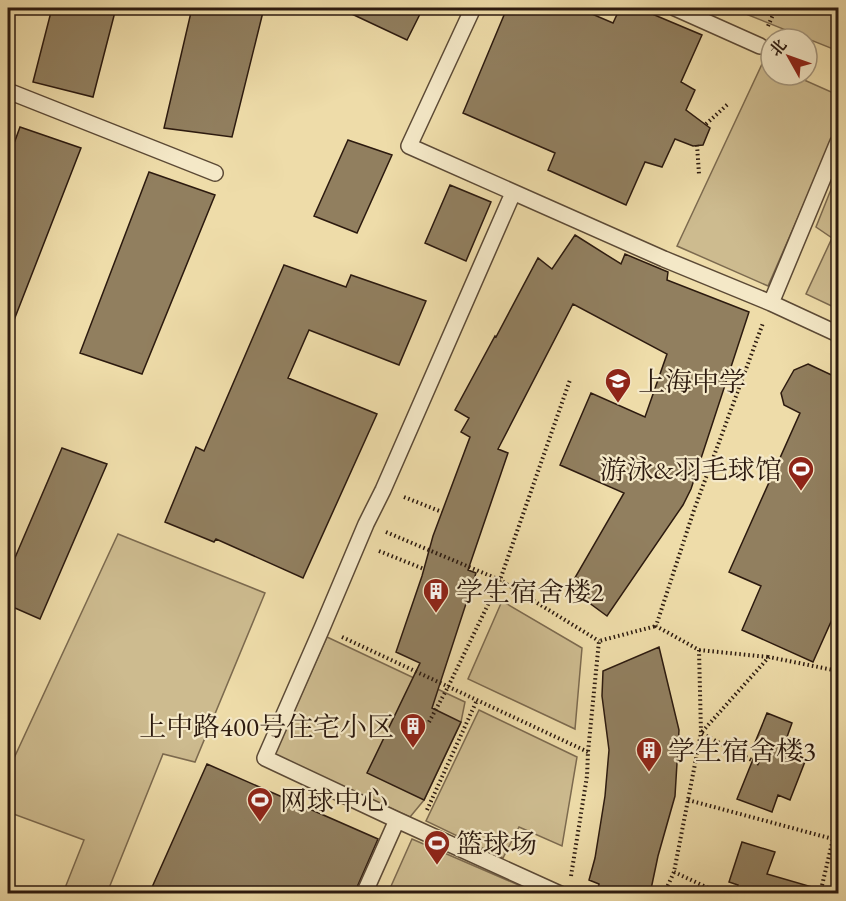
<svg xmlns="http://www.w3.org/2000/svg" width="846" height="901" font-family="'EB Garamond','Noto Serif SC',serif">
<rect width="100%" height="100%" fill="#eedca9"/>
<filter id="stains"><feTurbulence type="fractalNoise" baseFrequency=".00333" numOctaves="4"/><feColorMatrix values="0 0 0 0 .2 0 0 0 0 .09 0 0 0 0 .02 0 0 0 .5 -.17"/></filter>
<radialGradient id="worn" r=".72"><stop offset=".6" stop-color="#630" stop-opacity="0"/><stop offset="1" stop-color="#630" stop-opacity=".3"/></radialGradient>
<!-- green -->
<path fill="#cdbb8f" stroke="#7c6a4f" stroke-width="1.5" d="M 731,8 L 838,8 L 838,51 Z
M 763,62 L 771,65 L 771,75 L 793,75 L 838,95 L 838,126 L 768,286 L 677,246 Z
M 838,172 L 838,309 L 806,294 L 832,238 L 816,227 Z
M 118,534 L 265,593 L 195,762 L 163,754 L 107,893 L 63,893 L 84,840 L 8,812 L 8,771 Z
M 502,601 L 582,648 L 575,729 L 468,679 Z
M 327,637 L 465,702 L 461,722 L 424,800 L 410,817 L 274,756 Z
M 479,710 L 577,757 L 562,846 L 519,827 L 503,858 L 426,821 Z
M 412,839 L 537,893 L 388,893 Z"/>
<!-- building -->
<path fill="#917f5f" stroke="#2c1a0f" stroke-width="1.5" d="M 52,8 L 116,8 L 93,97 L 33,82 Z
M 192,8 L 264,8 L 232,137 L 164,128 Z
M 339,8 L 423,8 L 407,40 Z
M 507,8 L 578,8 L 613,23 L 620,8 L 638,8 L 702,35 L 681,82 L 695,90 L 686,110 L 710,128 L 703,145 L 693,146 L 675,139 L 662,167 L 645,162 L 626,205 L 548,170 L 555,153 L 463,113 Z
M 20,127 L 81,148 L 9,333 L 8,332 L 8,160 Z
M 348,140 L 392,155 L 357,233 L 314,216 Z
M 149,172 L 215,195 L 142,374 L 80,353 Z
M 450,185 L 491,202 L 466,261 L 425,243 Z
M 575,235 L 621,264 L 625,254 L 668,272 L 667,280 L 749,312 L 691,489 L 683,505 L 607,616 L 569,588 L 624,493 L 560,465 L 591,393 L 645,417 L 667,354 L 573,304 L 498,449 L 508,453 L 468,570 L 476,573 L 432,708 L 461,722 L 424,800 L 367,773 L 420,663 L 396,652 L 422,576 L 433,536 L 470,437 L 461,432 L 469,418 L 455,410 L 495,336 L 496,337 L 538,258 L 552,269 Z
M 284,265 L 346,287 L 351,275 L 426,301 L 399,365 L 309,330 L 288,378 L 377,414 L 303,578 L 216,539 L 214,542 L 165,522 L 196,447 L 204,451 Z
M 808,364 L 838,378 L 838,606 L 813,662 L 742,630 L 761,586 L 729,572 L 800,413 L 784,405 L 781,393 L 794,370 Z
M 62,448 L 107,464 L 40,619 L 8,605 L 8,574 Z
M 659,647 L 679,730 L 675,796 L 658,856 L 650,894 L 597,894 L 599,884 L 589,880 L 595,858 L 605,796 L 609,750 L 602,696 L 603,671 Z
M 767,713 L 792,723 L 787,737 L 801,742 L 796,755 L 806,759 L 790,800 L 778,795 L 772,812 L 737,799 L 758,747 L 754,745 Z
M 207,764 L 378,839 L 354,894 L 149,894 Z
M 742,842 L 775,852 L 767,874 L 812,887 L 811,894 L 735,894 L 738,885 L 729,882 Z"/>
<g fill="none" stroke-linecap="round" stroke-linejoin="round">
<!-- service casing -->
<g stroke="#5c4a36" stroke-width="18">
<path id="service" d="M 473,8 L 409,146 L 664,259 L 771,303
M 675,8 L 760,46
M 8,91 L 215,173
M 838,142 L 771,303 L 838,334
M 513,193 L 383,490 L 366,524 L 322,628 L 265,758 L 397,820 L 560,894
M 364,894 L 397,820"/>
</g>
<!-- path -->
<path stroke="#2c1a0f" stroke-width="4" stroke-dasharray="1.5 3" stroke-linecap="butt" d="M 768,26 L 776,8
M 835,77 L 838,67
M 706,124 L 728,104
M 697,145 L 699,174
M 404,497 L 442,512
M 386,532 L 500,580 L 570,380
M 379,551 L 424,569
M 342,637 L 588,752
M 699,650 L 768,657
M 429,722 L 448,687 L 500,580 L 599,641
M 759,764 L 701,733 L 769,657 L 838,671
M 688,800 L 833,839 L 838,805
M 427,810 L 477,700
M 674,872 L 721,894
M 571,876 L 587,776 L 588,752 L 599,641 L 656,626
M 664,894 L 674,872 L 701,733 L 699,650 L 656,626 L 694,510 L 763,323
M 820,894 L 833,839"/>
<!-- service -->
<use href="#service" stroke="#f4e8c7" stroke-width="15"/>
</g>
<!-- icons -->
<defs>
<g id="school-pin" transform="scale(1.35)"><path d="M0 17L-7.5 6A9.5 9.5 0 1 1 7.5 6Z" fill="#8f2418" stroke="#f4e8c7"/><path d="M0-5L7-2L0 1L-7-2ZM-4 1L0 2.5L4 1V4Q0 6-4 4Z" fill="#fff"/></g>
<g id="stadium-pin" transform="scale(1.35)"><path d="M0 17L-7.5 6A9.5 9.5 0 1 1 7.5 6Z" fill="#8f2418" stroke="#f4e8c7"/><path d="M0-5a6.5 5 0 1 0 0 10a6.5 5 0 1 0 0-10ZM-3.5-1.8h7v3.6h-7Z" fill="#fff"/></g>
<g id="building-pin" transform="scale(1.35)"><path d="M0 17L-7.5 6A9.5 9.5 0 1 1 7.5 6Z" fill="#8f2418" stroke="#f4e8c7"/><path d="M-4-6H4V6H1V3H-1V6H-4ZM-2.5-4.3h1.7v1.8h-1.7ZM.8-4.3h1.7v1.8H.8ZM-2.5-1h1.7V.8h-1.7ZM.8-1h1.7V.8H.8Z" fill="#fff"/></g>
</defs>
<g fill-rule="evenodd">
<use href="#school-pin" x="618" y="381"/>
<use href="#stadium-pin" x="801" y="469"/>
<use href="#building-pin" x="436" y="591"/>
<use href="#building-pin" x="413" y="726"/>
<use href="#building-pin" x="649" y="750"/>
<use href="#stadium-pin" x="260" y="800"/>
<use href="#stadium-pin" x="437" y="843"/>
</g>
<g text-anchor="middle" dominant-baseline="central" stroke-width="4.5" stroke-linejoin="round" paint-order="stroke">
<!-- poi labels -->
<g font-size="27" fill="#2c1a0f" stroke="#f4e8c7" text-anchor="start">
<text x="638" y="381">上海中学</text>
<text x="782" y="469" text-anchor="end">游泳&amp;羽毛球馆</text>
<text x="456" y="591">学生宿舍楼2</text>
<text x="394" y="726" text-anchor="end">上中路400号住宅小区</text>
<text x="668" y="750">学生宿舍楼3</text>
<text x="280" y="800">网球中心</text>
<text x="456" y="843">篮球场</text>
</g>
</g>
<!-- margin -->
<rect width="846" height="901" fill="none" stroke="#eedca9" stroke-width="30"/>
<rect x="9" y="9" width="828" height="883" fill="none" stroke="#2c1a0f" stroke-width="3"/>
<rect x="15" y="15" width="816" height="871" fill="none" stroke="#2c1a0f" stroke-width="1.5"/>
<!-- north arrow -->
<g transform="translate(789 57) rotate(310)"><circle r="28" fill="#f4e8c7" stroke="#a4967d" stroke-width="1.5"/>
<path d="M0-4.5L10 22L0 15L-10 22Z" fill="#8f2418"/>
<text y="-9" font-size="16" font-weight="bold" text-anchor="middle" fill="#2c1a0f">北</text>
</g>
<rect width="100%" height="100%" filter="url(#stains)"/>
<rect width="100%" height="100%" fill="url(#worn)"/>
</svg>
